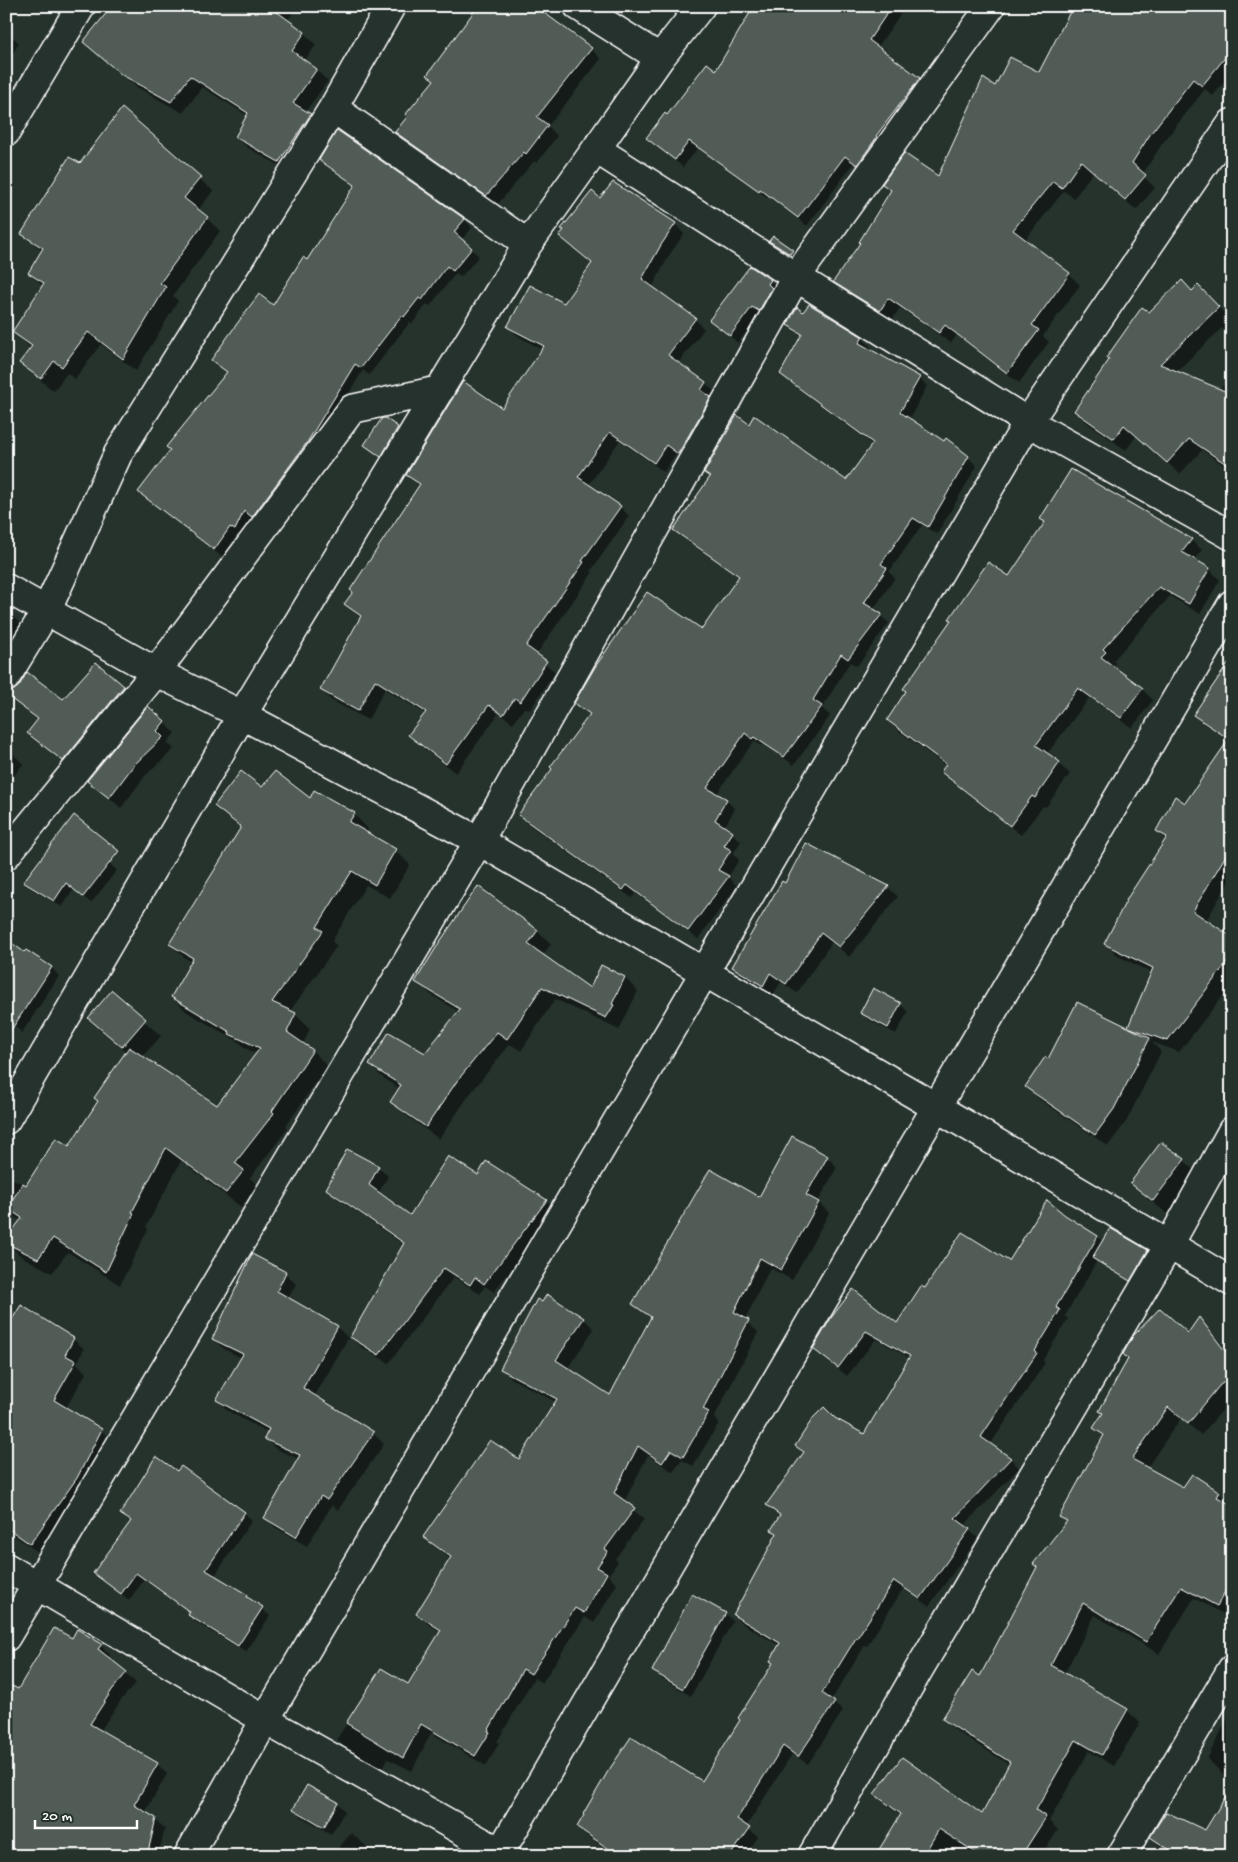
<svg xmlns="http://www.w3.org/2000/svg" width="1238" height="1862" font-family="'Gochi Hand',sans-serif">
<rect width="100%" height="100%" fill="#26332d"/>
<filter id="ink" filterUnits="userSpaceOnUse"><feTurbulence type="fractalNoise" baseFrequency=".02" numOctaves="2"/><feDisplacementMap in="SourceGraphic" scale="10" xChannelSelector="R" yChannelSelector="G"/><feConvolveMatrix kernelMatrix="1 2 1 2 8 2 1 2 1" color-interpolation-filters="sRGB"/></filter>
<g filter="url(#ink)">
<!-- shadow -->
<path fill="#0007" d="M 149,6 L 289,6 L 294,11 L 287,21 L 304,33 L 316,45 L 304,61 L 316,70 L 328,81 L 305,112 L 322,126 L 291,172 L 248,148 L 236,137 L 248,116 L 202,87 L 183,113 L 135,86 L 84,41 Z
M 534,6 L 591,49 L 601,59 L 548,126 L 557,136 L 537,163 L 534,161 L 497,205 L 407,142 L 397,132 Z
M 636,6 L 644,6 L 642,11 Z
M 807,6 L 906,6 L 877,48 L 919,79 L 927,87 L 866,172 L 854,163 L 807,226 L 769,196 L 768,198 L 698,148 L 683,167 L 647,138 L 667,117 L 717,71 Z
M 1068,6 L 1232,6 L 1232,72 L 1213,96 L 1205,89 L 1162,144 L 1142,175 L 1155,188 L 1136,210 L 1093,172 L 1074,198 L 1064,191 L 1025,240 L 1069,274 L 1080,285 L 1043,336 L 1049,342 L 1019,383 L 957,335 L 951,343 L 900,308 L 891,321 L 846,293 L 835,282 L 862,243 L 891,191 L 884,184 L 939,177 L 996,88 L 1040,73 L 1073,9 Z
M 6,30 L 19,43 L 6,65 Z
M 122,110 L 213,191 L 198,210 L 220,231 L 173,296 L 178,301 L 136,371 L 101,344 L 75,379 L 67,373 L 54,391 L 34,375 L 21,362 L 32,349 L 13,332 L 43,286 L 29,273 L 42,251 L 22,233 L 81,164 Z
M 338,132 L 465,220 L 472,228 L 461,240 L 479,256 L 461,277 L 456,273 L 430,306 L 427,304 L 412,324 L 410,322 L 369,375 L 363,370 L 316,449 L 260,523 L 252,518 L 243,536 L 238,534 L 222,557 L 139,492 L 228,373 L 213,360 L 273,307 L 307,262 L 356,186 L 328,167 L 321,160 Z
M 601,199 L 675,224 L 684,234 L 670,254 L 652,288 L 695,319 L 704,329 L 678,364 L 705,383 L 715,392 L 711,398 L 720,407 L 688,463 L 676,453 L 664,472 L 620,440 L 588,486 L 620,507 L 629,516 L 591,571 L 593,572 L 536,655 L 555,672 L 530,710 L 525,707 L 513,723 L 499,713 L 456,773 L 419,745 L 409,735 L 426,714 L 385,689 L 368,720 L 331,700 L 321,690 L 361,618 L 346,604 L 420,486 L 408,474 L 502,410 L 543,350 L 518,336 L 509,327 L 565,305 L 593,264 L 560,236 Z
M 750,268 L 771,281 L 778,288 L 767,317 L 760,313 L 738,343 L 711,320 Z
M 1198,286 L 1223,312 L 1232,301 L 1232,337 L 1222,328 L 1176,372 L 1220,390 L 1232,375 L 1232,471 L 1202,450 L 1180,474 L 1137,435 L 1126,450 L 1087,423 L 1075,411 L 1149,313 L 1192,292 Z
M 804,314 L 862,338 L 871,347 L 868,350 L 919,378 L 927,386 L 909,420 L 968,457 L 977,466 L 937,534 L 922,525 L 889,572 L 895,578 L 873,610 L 889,623 L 857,666 L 850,662 L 822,708 L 830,716 L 794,765 L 763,744 L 762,746 L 754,741 L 716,795 L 726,800 L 735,809 L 724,827 L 741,841 L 733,854 L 739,860 L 728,877 L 737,886 L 698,939 L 636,893 L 632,898 L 528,824 L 519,815 L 591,716 L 576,703 L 702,631 L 739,577 L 683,538 L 674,530 L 711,478 L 705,473 L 750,425 L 847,481 L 873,445 L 790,382 L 782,373 L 802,336 L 788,325 Z
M 384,419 L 405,436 L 389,463 L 365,445 Z
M 1191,540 L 1202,550 L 1194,560 L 1209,569 L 1220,580 L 1200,614 L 1170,596 L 1113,661 L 1116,663 L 1112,667 L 1142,689 L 1153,700 L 1132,728 L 1090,697 L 1047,754 L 1070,774 L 1046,807 L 1043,806 L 1021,835 L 953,782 L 942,772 L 946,766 L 899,731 L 888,720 L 1009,578 Z
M 6,610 L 22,625 L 6,653 Z
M 96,664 L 131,695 L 71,768 L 33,736 L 38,720 L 6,695 L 15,692 L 27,674 L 63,701 Z
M 1232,680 L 1232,876 L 1206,921 L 1232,939 L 1232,984 L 1179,1052 L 1152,1042 L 1161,1052 L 1126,1122 L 1108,1146 L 1039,1099 L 1027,1087 L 1049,1061 L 1136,1032 L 1130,1026 L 1152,973 L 1118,956 L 1106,944 L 1166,840 L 1158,831 L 1186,805 L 1229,740 L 1202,722 L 1195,714 Z
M 164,722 L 175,733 L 167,743 L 174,749 L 145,776 L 121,808 L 89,780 Z
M 12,753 L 23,764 L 6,786 L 6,757 Z
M 262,789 L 310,800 L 354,814 L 368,829 L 366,833 L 395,850 L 410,865 L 390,898 L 366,885 L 332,941 L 337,946 L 290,1011 L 295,1014 L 310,1029 L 303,1044 L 313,1051 L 327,1066 L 286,1126 L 288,1128 L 250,1178 L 257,1185 L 241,1207 L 181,1161 L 146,1227 L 148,1229 L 120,1285 L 68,1252 L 52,1273 L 21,1256 L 6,1242 L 21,1221 L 6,1212 L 6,1176 L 27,1186 L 69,1148 L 127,1052 L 89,1018 L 112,992 L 161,1036 L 142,1057 L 217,1107 L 257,1054 L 245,1048 L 239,1042 L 187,1012 L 172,997 L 192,962 L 185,958 L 170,944 L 242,829 L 216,806 Z
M 65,829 L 117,870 L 91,903 L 74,889 L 62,907 L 32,889 L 25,882 Z
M 888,887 L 898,897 L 849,957 L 832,942 L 797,993 L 781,982 L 773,995 L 744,977 L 733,967 Z
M 479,888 L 538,931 L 551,944 L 542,956 L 590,989 L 601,966 L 625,978 L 638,991 L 619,1030 L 555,999 L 521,1051 L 510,1044 L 470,1094 L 439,1139 L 404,1114 L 391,1101 L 400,1089 L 383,1078 L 370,1065 L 426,1055 L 459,1012 L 430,994 L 416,981 Z
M 26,952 L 52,968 L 59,976 L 22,1033 L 6,1018 Z
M 900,1004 L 908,1012 L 896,1034 L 869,1020 L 861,1012 Z
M 827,1157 L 837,1167 L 818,1202 L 829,1213 L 792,1280 L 770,1268 L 745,1320 L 758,1332 L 714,1418 L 719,1423 L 693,1466 L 682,1460 L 673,1472 L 648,1455 L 624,1502 L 644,1519 L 615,1559 L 618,1562 L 608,1575 L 617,1584 L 594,1623 L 585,1617 L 542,1683 L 534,1678 L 497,1742 L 499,1743 L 486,1766 L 431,1733 L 412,1771 L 388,1759 L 381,1771 L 349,1752 L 337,1739 L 381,1670 L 408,1686 L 441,1632 L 428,1624 L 418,1614 L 451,1559 L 435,1547 L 424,1537 L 520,1461 L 556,1402 L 512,1379 L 502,1369 L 548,1295 L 584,1319 L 594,1329 L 567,1369 L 610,1397 L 651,1319 L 634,1303 L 759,1199 Z
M 1184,1160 L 1199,1176 L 1169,1215 L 1147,1198 L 1132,1182 Z
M 378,1167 L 388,1176 L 378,1194 L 410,1217 L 478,1177 L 546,1200 L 556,1210 L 494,1292 L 485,1286 L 480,1294 L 454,1277 L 389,1363 L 361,1347 L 352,1337 L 404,1245 L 337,1198 L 328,1188 Z
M 1064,1216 L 1098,1237 L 1106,1245 L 1065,1316 L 1068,1319 L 1043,1360 L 1045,1363 L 990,1445 L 1011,1459 L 1019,1468 L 964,1526 L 978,1538 L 929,1606 L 903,1589 L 867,1646 L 865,1645 L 831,1701 L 843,1711 L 808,1764 L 792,1754 L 746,1827 L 758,1837 L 745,1856 L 617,1856 L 587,1836 L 579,1827 L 702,1783 L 742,1720 L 774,1663 L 780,1646 L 743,1624 L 734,1615 L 777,1535 L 773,1530 L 781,1516 L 768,1505 L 804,1454 L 796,1446 L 834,1419 L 865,1435 L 910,1358 L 876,1339 L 847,1376 L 814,1349 L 832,1318 L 897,1325 L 925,1290 L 1010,1263 Z
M 285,1273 L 296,1284 L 288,1299 L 337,1327 L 348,1338 L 315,1396 L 373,1433 L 384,1444 L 338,1510 L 332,1505 L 307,1546 L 276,1528 L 265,1518 L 299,1459 L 276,1449 L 266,1439 L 268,1433 L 228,1411 L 217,1400 L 242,1358 L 224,1349 L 213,1339 Z
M 1199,1319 L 1211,1331 L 1232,1358 L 1232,1399 L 1201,1435 L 1181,1418 L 1146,1469 L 1183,1489 L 1192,1476 L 1232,1502 L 1232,1613 L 1229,1617 L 1194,1598 L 1159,1654 L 1095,1615 L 1064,1674 L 1127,1710 L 1140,1723 L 1114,1766 L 1089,1751 L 1049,1821 L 1058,1830 L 1041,1856 L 890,1856 L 901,1816 L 888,1806 L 875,1794 L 983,1816 L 1010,1765 L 956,1731 L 944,1719 L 980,1678 L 1067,1523 L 1061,1517 L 1104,1437 L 1095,1428 L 1188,1335 Z
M 6,1332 L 73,1339 L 84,1349 L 77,1363 L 86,1373 L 66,1408 L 101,1430 L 112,1441 L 41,1554 L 6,1530 Z
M 177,1472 L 244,1513 L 252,1520 L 214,1577 L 247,1596 L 270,1616 L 246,1652 L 197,1623 L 190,1615 L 191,1613 L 144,1580 L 129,1600 L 95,1573 L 131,1523 L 121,1514 Z
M 725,1614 L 733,1621 L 691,1696 L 661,1678 L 654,1670 Z
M 72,1640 L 101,1645 L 110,1655 L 108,1659 L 136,1683 L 122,1699 L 100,1731 L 157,1764 L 167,1774 L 145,1813 L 155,1819 L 165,1829 L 158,1856 L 6,1856 L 19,1691 Z
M 1232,1710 L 1232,1778 L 1222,1773 L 1207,1759 Z
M 337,1803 L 345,1811 L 331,1834 L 302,1817 L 294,1809 Z
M 351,1833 L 374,1853 L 377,1856 L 332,1856 Z
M 1152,1837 L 1194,1856 L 1177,1856 L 1159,1845 Z"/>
<!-- building -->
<path fill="#515c57" stroke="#fff" d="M 112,6 L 269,6 L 305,32 L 292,51 L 317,69 L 293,103 L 311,114 L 279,162 L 235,137 L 248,113 L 190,76 L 171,102 L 122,75 L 83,42 Z
M 478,6 L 535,6 L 592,48 L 537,117 L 548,125 L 526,154 L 524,152 L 486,196 L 395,132 L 407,117 L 405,115 L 434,80 L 427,75 Z
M 754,6 L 892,6 L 869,40 L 920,78 L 876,136 L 877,137 L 857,165 L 845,156 L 798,218 L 760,189 L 759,191 L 689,141 L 675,160 L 646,138 L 665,113 L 667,115 L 707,63 L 716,70 Z
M 1073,6 L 1232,6 L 1232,49 L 1202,86 L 1193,79 L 1151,133 L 1132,163 L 1146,175 L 1125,200 L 1081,161 L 1062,188 L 1053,181 L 1013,230 L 1070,273 L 1032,325 L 1039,330 L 1007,373 L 945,325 L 939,333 L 888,298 L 880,311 L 833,282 L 860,243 L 859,242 L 891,190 L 882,184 L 904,153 L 938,176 L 983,78 L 995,86 L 1010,57 L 1039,72 Z
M 122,108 L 201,177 L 184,198 L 208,217 L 160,283 L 166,287 L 123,359 L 88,332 L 62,367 L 54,361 L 41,379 L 19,363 L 32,346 L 12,332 L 44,283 L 28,273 L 43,248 L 21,234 L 69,157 L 80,163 Z
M 337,130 L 465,219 L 454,232 L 472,248 L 453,271 L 447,266 L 422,300 L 419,298 L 404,317 L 402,315 L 361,368 L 355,364 L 308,441 L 252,517 L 244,511 L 235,530 L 230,527 L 214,550 L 138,492 L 170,450 L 166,447 L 227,372 L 211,360 L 244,314 L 259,294 L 273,305 L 303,257 L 307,260 L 355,185 L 319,160 Z
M 613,182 L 676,223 L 661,245 L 642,279 L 696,318 L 668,355 L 706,382 L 701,390 L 711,397 L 678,454 L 666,445 L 654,463 L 610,432 L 578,477 L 621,506 L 582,561 L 584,562 L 526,646 L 547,661 L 520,702 L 515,698 L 503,715 L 489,705 L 446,764 L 408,735 L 426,712 L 375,680 L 358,711 L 320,690 L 361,616 L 344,604 L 353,592 L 350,590 L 420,484 L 406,475 L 463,381 L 502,408 L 544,346 L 507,327 L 530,285 L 564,303 L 592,263 L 559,236 L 564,230 L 561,229 L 592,191 L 600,198 Z
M 773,236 L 793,250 L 790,254 L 769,241 Z
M 750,266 L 771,280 L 768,284 L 772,288 L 759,311 L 752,307 L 730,336 L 709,320 Z
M 1182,280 L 1192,291 L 1198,285 L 1219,307 L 1160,364 L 1232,394 L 1232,468 L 1189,439 L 1167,463 L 1124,425 L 1114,439 L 1074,411 L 1109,360 L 1106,358 L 1142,307 L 1149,312 Z
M 809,304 L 863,337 L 859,343 L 920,377 L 900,412 L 944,441 L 946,438 L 969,456 L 928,527 L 913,518 L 881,564 L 887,568 L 864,603 L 882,614 L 848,659 L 841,654 L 813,700 L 822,706 L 784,757 L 754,737 L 752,739 L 745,733 L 707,788 L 727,799 L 715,820 L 733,832 L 724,846 L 731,850 L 718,870 L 729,876 L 688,931 L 627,885 L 623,890 L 518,815 L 552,769 L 550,767 L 590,714 L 574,703 L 595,667 L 647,592 L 702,629 L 739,576 L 673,530 L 710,477 L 704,473 L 737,415 L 749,424 L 754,415 L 846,480 L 873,443 L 780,374 L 802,334 L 787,325 L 797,307 L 803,312 Z
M 382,418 L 385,418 L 398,427 L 381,457 L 364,445 Z
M 1071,469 L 1192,539 L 1182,552 L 1210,568 L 1189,604 L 1159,587 L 1103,649 L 1106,652 L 1101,657 L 1143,688 L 1121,718 L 1078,688 L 1036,745 L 1060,762 L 1035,798 L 1032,796 L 1010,826 L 941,772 L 946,764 L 887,720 L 906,691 L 903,689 L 951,620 L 949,619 L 988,562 L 1009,576 L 1045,522 L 1040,519 Z
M 1232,658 L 1232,845 L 1193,911 L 1232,937 L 1232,956 L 1167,1041 L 1128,1027 L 1153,968 L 1104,944 L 1128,897 L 1167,837 L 1156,831 L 1175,796 L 1185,803 L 1229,739 L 1193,715 Z
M 96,662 L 124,686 L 63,761 L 27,733 L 38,719 L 6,695 L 6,693 L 14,690 L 19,686 L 27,672 L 63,699 Z
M 148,706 L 165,721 L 157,731 L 163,737 L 134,765 L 109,798 L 87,781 Z
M 241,771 L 262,787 L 275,771 L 310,798 L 314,790 L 355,813 L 349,822 L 396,849 L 375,885 L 352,871 L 317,927 L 323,931 L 272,1002 L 296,1013 L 287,1032 L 313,1050 L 272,1111 L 274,1113 L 235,1163 L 244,1170 L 226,1193 L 166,1148 L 132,1212 L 134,1213 L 106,1272 L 53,1238 L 38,1259 L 6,1243 L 6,1239 L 22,1218 L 7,1208 L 23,1183 L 26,1185 L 56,1138 L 69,1146 L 98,1101 L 94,1098 L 129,1047 L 217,1105 L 260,1048 L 229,1034 L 230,1032 L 171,997 L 193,958 L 169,944 L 241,827 L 214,806 Z
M 74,815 L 119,851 L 83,897 L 66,883 L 54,901 L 23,882 Z
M 806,843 L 889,886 L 839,947 L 821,933 L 786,984 L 770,973 L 763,986 L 732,967 L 782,881 L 785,883 Z
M 478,886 L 538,930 L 528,944 L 590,988 L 601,965 L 625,977 L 612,1004 L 614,1005 L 606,1018 L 542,987 L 507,1039 L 497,1032 L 457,1081 L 426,1127 L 390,1102 L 401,1085 L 369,1065 L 389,1032 L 425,1053 L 460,1009 L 415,982 L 439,943 Z
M 6,939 L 24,952 L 26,950 L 52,967 L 6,1038 Z
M 873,988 L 901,1003 L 888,1028 L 860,1013 Z
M 112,990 L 146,1019 L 122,1047 L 88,1018 Z
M 1077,1002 L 1150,1038 L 1114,1109 L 1095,1135 L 1025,1087 L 1045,1057 L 1048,1059 Z
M 792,1136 L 828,1156 L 806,1195 L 819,1202 L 781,1270 L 760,1258 L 734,1312 L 749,1320 L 703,1409 L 709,1412 L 683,1457 L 671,1450 L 662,1463 L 638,1446 L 614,1493 L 635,1508 L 605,1549 L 608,1551 L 597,1567 L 607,1573 L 584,1613 L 575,1608 L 531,1674 L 523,1669 L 488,1731 L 490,1732 L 475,1756 L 421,1724 L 403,1758 L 346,1723 L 381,1668 L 408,1684 L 441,1630 L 416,1614 L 451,1557 L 423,1537 L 490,1440 L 519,1459 L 557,1399 L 500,1369 L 537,1299 L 542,1302 L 547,1294 L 584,1318 L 556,1360 L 610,1395 L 651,1317 L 632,1304 L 710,1169 L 759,1197 Z
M 1161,1142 L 1185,1159 L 1153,1201 L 1130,1183 Z
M 347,1149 L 379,1166 L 369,1185 L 410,1215 L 448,1156 L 478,1175 L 486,1161 L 547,1200 L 484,1284 L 475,1277 L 470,1285 L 444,1268 L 379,1355 L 350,1337 L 404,1243 L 326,1189 Z
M 1047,1200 L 1065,1215 L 1098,1236 L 1056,1307 L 1060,1310 L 1035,1351 L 1037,1353 L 981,1437 L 1011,1458 L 955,1518 L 970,1529 L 920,1599 L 894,1581 L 857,1638 L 856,1638 L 822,1693 L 835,1702 L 798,1757 L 783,1746 L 737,1819 L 750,1828 L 730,1856 L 619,1856 L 577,1827 L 584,1815 L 583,1814 L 607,1773 L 631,1737 L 702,1781 L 740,1720 L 738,1718 L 773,1663 L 770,1661 L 780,1643 L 733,1615 L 777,1533 L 771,1530 L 780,1515 L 766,1505 L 804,1452 L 795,1446 L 813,1418 L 824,1407 L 835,1418 L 864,1434 L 910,1356 L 866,1331 L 838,1368 L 813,1349 L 831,1318 L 853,1289 L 897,1323 L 921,1286 L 925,1288 L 962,1232 L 1009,1261 Z
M 1110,1228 L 1148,1250 L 1130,1281 L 1092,1258 Z
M 252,1254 L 286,1272 L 277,1291 L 338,1326 L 303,1388 L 374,1432 L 327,1500 L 321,1496 L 296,1537 L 264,1518 L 300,1455 L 264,1439 L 269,1429 L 216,1400 L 243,1354 L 212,1339 Z
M 21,1305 L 74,1338 L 65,1355 L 76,1361 L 54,1400 L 102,1429 L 77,1478 L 30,1544 L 6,1527 L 6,1329 Z
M 1160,1308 L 1188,1333 L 1199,1317 L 1232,1360 L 1232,1377 L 1220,1385 L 1188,1424 L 1168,1407 L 1132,1459 L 1183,1487 L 1192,1474 L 1220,1492 L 1217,1497 L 1232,1505 L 1232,1579 L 1217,1606 L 1181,1587 L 1146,1642 L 1083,1603 L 1051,1665 L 1128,1709 L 1102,1755 L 1076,1740 L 1036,1810 L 1046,1817 L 1021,1856 L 981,1856 L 939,1829 L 923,1856 L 875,1856 L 901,1814 L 874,1794 L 902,1757 L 982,1814 L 1010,1762 L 942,1719 L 972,1671 L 980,1676 L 1037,1567 L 1033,1564 L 1067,1521 L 1059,1517 L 1104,1435 L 1093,1428 L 1103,1413 L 1099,1411 L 1128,1359 L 1123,1354 L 1133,1336 Z
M 156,1456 L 177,1471 L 181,1466 L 245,1512 L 206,1570 L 248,1595 L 247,1597 L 263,1607 L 238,1646 L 188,1615 L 190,1612 L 136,1573 L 121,1594 L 93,1573 L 131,1521 L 120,1514 Z
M 692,1594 L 726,1613 L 683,1689 L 652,1671 Z
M 54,1628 L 72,1638 L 77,1629 L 102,1644 L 98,1649 L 127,1672 L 112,1690 L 90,1724 L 158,1763 L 134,1805 L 156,1818 L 147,1856 L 6,1856 L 6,1683 L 18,1689 Z
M 307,1785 L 338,1802 L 324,1827 L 293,1809 Z
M 1232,1786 L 1232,1856 L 1179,1856 L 1150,1837 L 1166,1812 L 1205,1830 Z"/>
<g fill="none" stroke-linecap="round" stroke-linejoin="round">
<!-- street casing -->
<g stroke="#fff" stroke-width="31">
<path id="street" d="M 578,6 L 660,58
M 333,108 L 528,244
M 6,132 L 81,6
M 596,149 L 796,277 L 1028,422 L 1232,536
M 6,588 L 156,672 L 242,715 L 479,841 L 936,1107 L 1232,1282
M 6,677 L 47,610 L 118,454 L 333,108 L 391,6
M 6,855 L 156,672 L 352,409 L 440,390
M 6,1120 L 242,715 L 528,244 L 596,149 L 660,58 L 701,6
M 6,1567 L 265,1720 L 507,1856
M 6,1637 L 479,841 L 796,277 L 991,6
M 188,1856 L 265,1720 L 1028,422 L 1232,123
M 498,1856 C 743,1438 986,1021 1232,604
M 812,1856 L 918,1671 L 1169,1245 L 1232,1131
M 1121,1856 L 1232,1669"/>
</g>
<!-- street -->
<use href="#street" stroke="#26332d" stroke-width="28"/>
</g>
</g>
<!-- margin -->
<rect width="1238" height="1862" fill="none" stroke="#26332d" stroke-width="25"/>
<rect x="12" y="12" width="1213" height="1837" fill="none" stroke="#fff" stroke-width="2" filter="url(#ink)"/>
<!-- scale -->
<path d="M35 1820v8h102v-8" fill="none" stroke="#ffffff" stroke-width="2.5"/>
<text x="42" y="1820" font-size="15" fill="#ffffff" stroke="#26332d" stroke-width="4" paint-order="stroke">20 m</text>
</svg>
